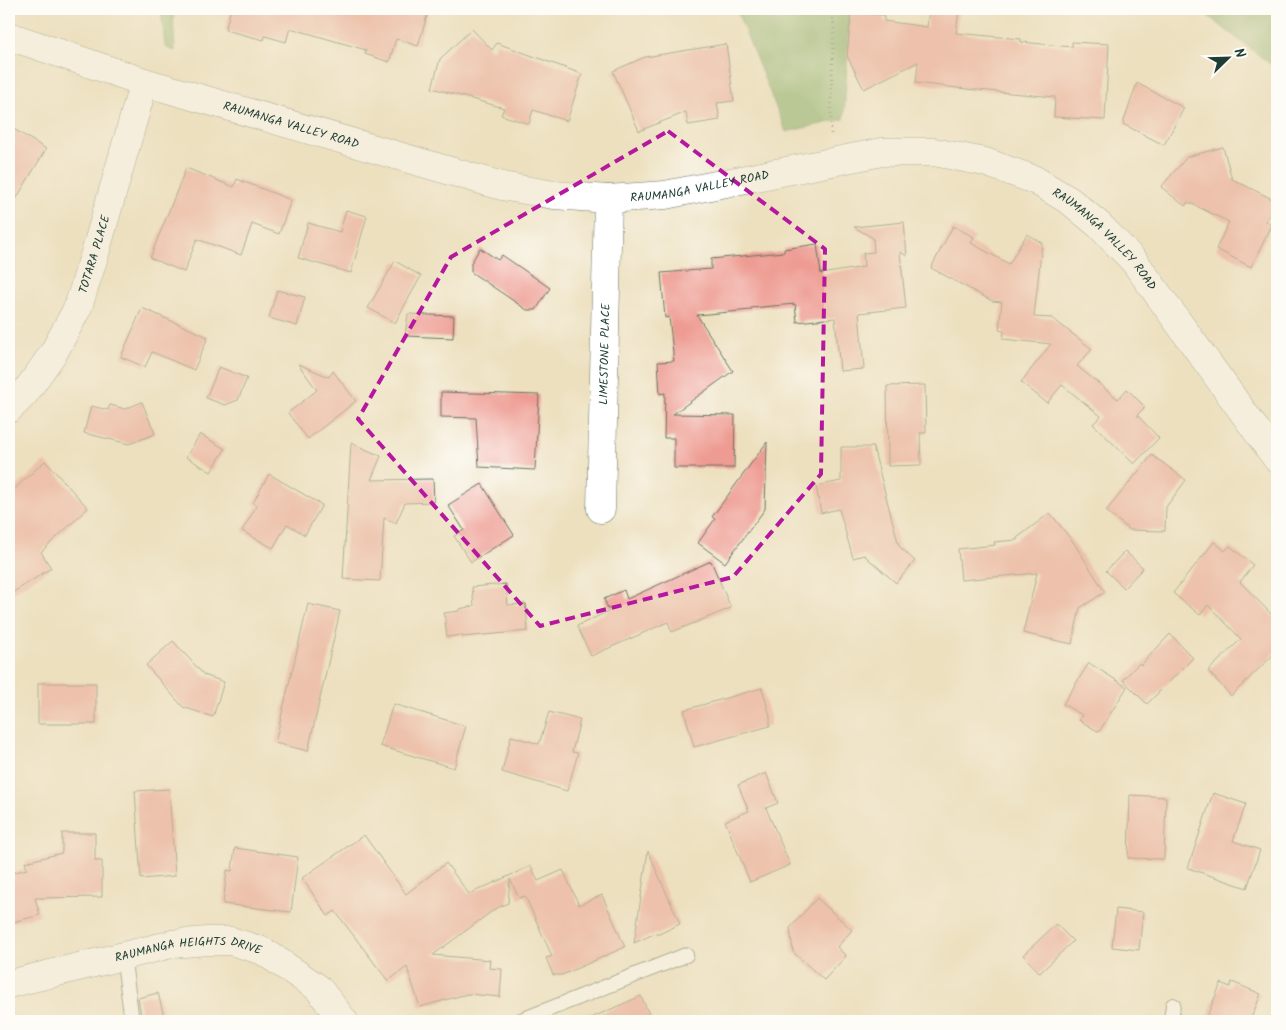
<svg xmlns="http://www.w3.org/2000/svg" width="1286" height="1030" font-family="Kalam,sans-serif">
<rect width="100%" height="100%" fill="#fdfcf7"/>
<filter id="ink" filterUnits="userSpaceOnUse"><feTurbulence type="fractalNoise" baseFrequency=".02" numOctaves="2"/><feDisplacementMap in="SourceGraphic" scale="10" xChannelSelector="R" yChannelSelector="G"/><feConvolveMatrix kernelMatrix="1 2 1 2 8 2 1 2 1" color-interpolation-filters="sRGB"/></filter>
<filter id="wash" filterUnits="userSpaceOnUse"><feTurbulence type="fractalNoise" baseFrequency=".0096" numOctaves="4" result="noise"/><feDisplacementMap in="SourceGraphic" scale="20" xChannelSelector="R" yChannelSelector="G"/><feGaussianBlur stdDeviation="1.12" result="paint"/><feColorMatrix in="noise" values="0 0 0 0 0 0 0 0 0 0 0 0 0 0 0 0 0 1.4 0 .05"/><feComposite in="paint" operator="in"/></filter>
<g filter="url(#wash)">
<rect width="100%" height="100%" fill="#ede0bf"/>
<!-- forest -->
<path fill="#7baa62" stroke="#4d744b" d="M 161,9 L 173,9 L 175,51 L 165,47 Z
M 736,9 L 850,9 L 844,119 L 786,132 Z
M 1199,9 L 1277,9 L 1277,69 Z"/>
<g id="blocks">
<!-- building -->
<path fill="#ee9c93" d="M 231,9 L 429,9 L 418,46 L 396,39 L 389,62 L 365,54 L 366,50 L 290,28 L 286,42 L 265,36 L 264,40 L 225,30 Z
M 929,9 L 959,9 L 956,33 L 1021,39 L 1021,42 L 1072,47 L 1072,42 L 1109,44 L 1105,120 L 1054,117 L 1055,97 L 966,89 L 916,83 L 918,62 L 864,89 L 847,56 L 851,12 L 884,15 L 884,21 L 927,27 Z
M 472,29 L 492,50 L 497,43 L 582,74 L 567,121 L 533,110 L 529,124 L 501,115 L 504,108 L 432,88 L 440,59 Z
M 726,44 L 734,101 L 717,103 L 720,120 L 688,125 L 686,112 L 639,131 L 613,71 L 645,57 Z
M 1137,83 L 1184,108 L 1164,145 L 1123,124 Z
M 9,126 L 46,149 L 9,211 Z
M 1223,147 L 1232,179 L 1276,201 L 1266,221 L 1272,225 L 1251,267 L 1216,249 L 1229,222 L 1188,202 L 1185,206 L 1161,187 L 1187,157 Z
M 186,168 L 234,187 L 237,179 L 291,200 L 279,234 L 252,224 L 241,255 L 197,239 L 184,272 L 150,258 Z
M 346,210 L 367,216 L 351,273 L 298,258 L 308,223 L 340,232 Z
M 904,222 L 907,256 L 900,252 L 906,308 L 859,313 L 864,369 L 840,371 L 835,318 L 797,322 L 795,304 L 751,308 L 751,310 L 697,315 L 733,371 L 673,414 L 735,415 L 734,468 L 674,468 L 674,438 L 664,438 L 665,393 L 660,394 L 658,362 L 674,361 L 669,317 L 665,318 L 661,273 L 711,269 L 711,259 L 784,252 L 784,249 L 817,244 L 821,274 L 864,267 L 863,253 L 874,252 L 873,238 L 854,227 Z
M 953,226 L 974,237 L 971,243 L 1009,264 L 1027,234 L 1042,243 L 1034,317 L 1052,318 L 1092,349 L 1077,366 L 1118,399 L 1127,389 L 1145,407 L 1137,415 L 1159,438 L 1134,464 L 1093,424 L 1101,416 L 1062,385 L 1047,403 L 1021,382 L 1051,344 L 1003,339 L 1004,331 L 999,330 L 1002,302 L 992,301 L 931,268 Z
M 480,248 L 498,260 L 502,255 L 550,288 L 536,310 L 527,310 L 471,272 L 471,263 Z
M 395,261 L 421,276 L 395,323 L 368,308 Z
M 277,290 L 305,297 L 297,326 L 269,318 Z
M 142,308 L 208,337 L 194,370 L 152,352 L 145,367 L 121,357 Z
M 408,314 L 454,316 L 453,338 L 405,336 Z
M 298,364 L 329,377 L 333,371 L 356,401 L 308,439 L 288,413 L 317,390 Z
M 219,367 L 247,378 L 238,400 L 225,405 L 206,398 Z
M 925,385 L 926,433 L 920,433 L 921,465 L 888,466 L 887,386 Z
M 441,392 L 539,395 L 535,470 L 479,467 L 476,418 L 441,417 Z
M 142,402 L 155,434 L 129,444 L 84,433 L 91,406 L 108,410 L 110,405 L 125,409 Z
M 200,434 L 225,449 L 211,472 L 186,457 Z
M 767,442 L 765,509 L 725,563 L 698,543 L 715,519 L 712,517 Z
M 351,443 L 381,456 L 371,480 L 433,479 L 434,502 L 405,503 L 396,523 L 384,518 L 380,581 L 343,579 Z
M 841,447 L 873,447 L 899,546 L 915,561 L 896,583 L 864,555 L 853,558 L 839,509 L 821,513 L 816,486 L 841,481 Z
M 1152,455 L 1186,480 L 1166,507 L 1165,531 L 1130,530 L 1106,511 Z
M 45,461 L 88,508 L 41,552 L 51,568 L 9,595 L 9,494 Z
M 269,474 L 322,505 L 305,535 L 287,524 L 273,548 L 242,531 L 257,505 L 253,503 Z
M 482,484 L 514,535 L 471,562 L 454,536 L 464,530 L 448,505 Z
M 1050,513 L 1074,543 L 1105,592 L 1080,608 L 1072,644 L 1023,633 L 1037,573 L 961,580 L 958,549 L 995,545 L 994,542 L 1017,540 L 1017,538 Z
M 1214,542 L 1225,551 L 1230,546 L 1253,565 L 1240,582 L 1277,620 L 1277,651 L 1231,696 L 1208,671 L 1241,639 L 1208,605 L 1200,615 L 1173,593 Z
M 1125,551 L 1143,568 L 1124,588 L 1106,571 Z
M 711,561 L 731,608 L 672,632 L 668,622 L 591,656 L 577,626 L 609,611 L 604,599 L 624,590 L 627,599 Z
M 506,584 L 508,605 L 526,604 L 528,631 L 462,637 L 462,635 L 447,637 L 444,613 L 459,611 L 459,609 L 474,606 L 472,587 Z
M 308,604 L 340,611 L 308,751 L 275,743 Z
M 1170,634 L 1193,658 L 1147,704 L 1123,680 L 1139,663 L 1141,665 Z
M 173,641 L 204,675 L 224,682 L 213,717 L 183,707 L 146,665 Z
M 1089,663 L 1127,687 L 1099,732 L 1079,720 L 1082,715 L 1063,704 Z
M 38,683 L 96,683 L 96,724 L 38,724 Z
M 762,688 L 770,716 L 770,726 L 694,747 L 684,710 Z
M 393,704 L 466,726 L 454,768 L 380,746 Z
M 549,712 L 580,720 L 572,752 L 578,753 L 567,791 L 502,772 L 511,736 L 539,744 Z
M 766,773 L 778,803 L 766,808 L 790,865 L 750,882 L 725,821 L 749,811 L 738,785 Z
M 169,789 L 175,876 L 141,879 L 135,791 Z
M 1213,793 L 1246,804 L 1233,841 L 1260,850 L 1247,888 L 1188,868 Z
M 1130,795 L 1166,797 L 1164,859 L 1128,858 Z
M 62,833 L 95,833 L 95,861 L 102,861 L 102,897 L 35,898 L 40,915 L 9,923 L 9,874 L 27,869 L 25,862 L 62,853 Z
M 364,835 L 406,894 L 446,863 L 469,894 L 531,866 L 538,881 L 563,870 L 579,905 L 602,895 L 625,947 L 562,975 L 553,975 L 546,958 L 552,956 L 525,896 L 519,898 L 510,879 L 508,903 L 495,909 L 433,955 L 490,960 L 489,968 L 502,969 L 500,997 L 467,994 L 420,1007 L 407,967 L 388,981 L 335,911 L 328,916 L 302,878 Z
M 235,848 L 298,857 L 291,912 L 223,904 L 227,870 L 232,871 Z
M 648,851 L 680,924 L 657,935 L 656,933 L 634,943 Z
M 817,898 L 852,930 L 837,947 L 846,956 L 824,980 L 793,952 L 790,928 Z
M 1116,909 L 1143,912 L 1139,950 L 1112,947 Z
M 1056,924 L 1073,941 L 1040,973 L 1023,955 Z
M 1232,982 L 1261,994 L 1250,1021 L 1205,1021 L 1221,983 L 1230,987 Z
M 158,993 L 164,1017 L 142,1021 L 138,998 Z
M 641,996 L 652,1021 L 584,1021 Z"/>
</g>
</g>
<g filter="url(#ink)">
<use href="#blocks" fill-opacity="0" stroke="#677665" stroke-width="1"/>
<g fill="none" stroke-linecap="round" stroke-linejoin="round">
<!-- lane casing -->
<g stroke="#677665" stroke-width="16">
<path id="lane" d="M 123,955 L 132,1021
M 519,1021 L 686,955
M 1171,1021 L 1173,1005"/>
</g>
<!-- street casing -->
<g stroke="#677665" stroke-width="29">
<g id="street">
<path id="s1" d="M 9,36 L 144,82 L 502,186 L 554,195 L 608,199 L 665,195 L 882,152 L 934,152 L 985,162 L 1035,180 L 1070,201 L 1099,225 L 1134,261 L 1277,459"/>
<path id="s2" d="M 9,409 L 25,393 L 54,352 L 78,307 L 96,250 L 144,82"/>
<path id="s3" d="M 601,509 L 608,199"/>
<path id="s4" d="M 9,984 L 172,944 L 207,941 L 231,941 L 263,951 L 318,988 L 344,1021"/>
</g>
</g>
<!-- path -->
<path stroke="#677665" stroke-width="3" stroke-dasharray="1 4" stroke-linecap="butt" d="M 831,134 L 831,94 L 834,28 L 832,9"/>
<!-- lane -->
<use href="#lane" stroke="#fff" stroke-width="14"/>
<!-- street -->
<use href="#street" stroke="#fff" stroke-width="28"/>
</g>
</g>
<!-- marked area -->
<path d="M0 0H1286V1030H0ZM 668,131 L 825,249 L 821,474 L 733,577 L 540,626 L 358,419 L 451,257 Z" fill="#ede0bf" fill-opacity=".55" fill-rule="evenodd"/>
<path fill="none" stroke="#b5179e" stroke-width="4" stroke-dasharray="10 6" stroke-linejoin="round" d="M 668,131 L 825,249 L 821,474 L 733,577 L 540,626 L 358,419 L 451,257 Z"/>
<g text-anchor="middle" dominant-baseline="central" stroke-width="4.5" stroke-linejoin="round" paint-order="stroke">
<!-- street labels -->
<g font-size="12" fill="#1f3d34" stroke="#fdfcf7">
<text stroke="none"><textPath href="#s1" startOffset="296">RAUMANGA VALLEY ROAD</textPath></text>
<text stroke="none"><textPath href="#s1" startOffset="715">RAUMANGA VALLEY ROAD</textPath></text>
<text stroke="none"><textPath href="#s1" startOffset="1150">RAUMANGA VALLEY ROAD</textPath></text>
<text stroke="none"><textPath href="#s2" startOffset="179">TOTARA PLACE</textPath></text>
<text stroke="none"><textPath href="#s3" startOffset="155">LIMESTONE PLACE</textPath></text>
<text stroke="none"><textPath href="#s4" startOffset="184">RAUMANGA HEIGHTS DRIVE</textPath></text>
</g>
</g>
<!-- margin -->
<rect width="1286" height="1030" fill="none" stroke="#fdfcf7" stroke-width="30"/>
<!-- north arrow -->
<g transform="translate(1228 58) rotate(67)" stroke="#fdfcf7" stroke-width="4" paint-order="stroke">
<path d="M0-4L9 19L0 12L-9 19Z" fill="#1f3d34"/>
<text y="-8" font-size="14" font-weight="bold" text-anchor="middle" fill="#1f3d34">N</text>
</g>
</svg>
